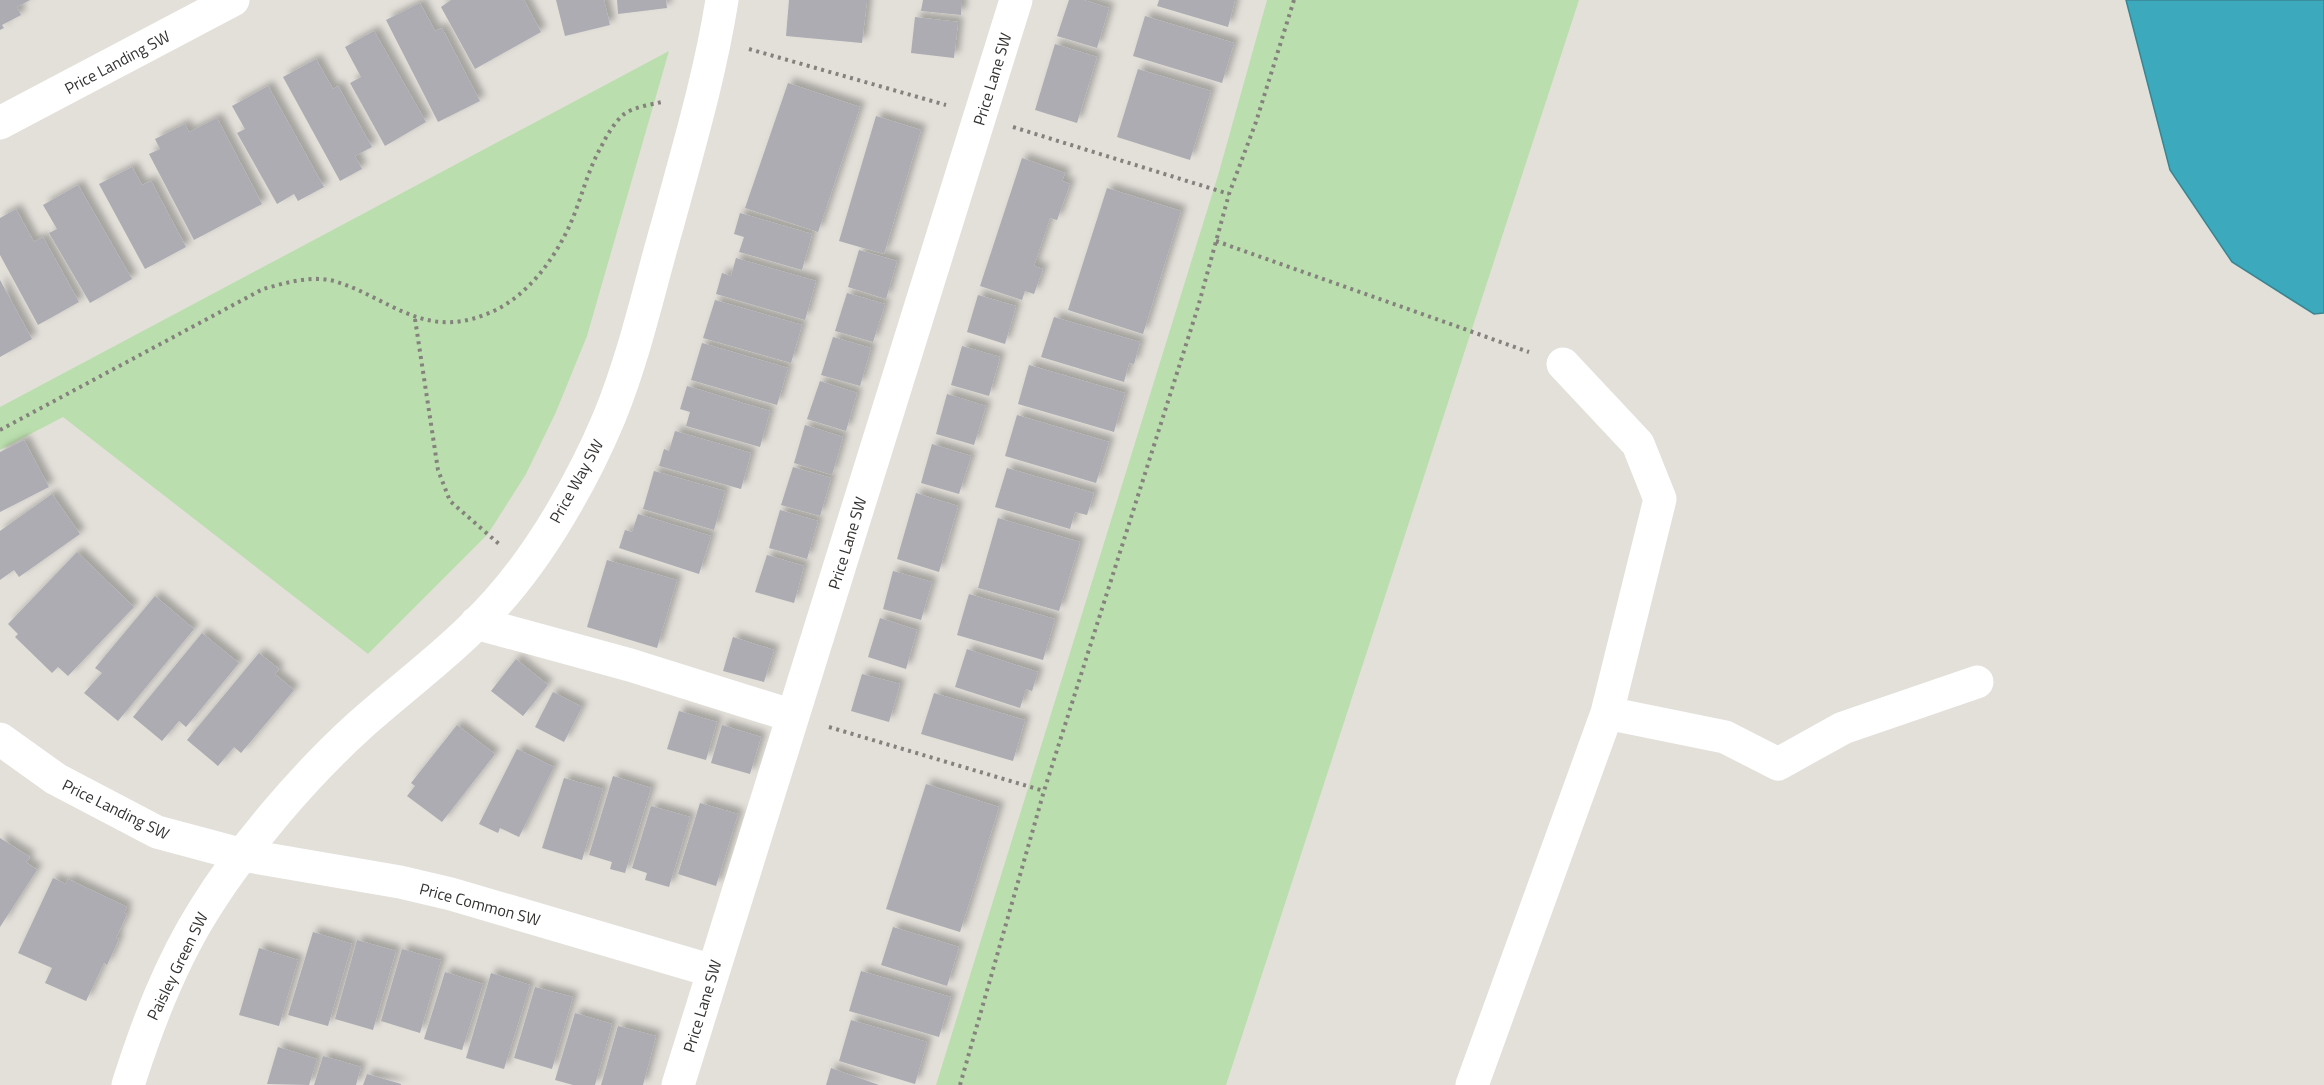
<svg xmlns="http://www.w3.org/2000/svg" width="2324" height="1085" font-family="'Titillium Web',sans-serif">
<defs>
<filter id="shadow"><feDropShadow dx="5.5" dy="-5.5" stdDeviation="3" flood-color="#0004"/></filter>
</defs>
<rect width="100%" height="100%" fill="#e3e0da"/>
<!-- green -->
<path fill="#bbdeae" d="M 1267,0 L 1579,0 L 1226,1085 L 936,1085 L 1219,172 Z
M 669,51 L 587,336 L 556,412 L 526,474 L 488,534 L 368,654 L 63,417 L 0,450 L 0,407 Z"/>
<!-- water -->
<path fill="#3ca9bc" stroke="#3a8592" stroke-width="1.5" d="M 2126,0 L 2324,0 L 2324,313 L 2314,314 L 2232,262 L 2170,170 Z"/>
<!-- building -->
<path fill="#acacb2" filter="url(#shadow)" d="M 0,0 L 30,0 L 17,7 L 21,15 L 2,25 L 4,28 L 0,30 Z
M 451,0 L 524,0 L 541,32 L 475,69 L 441,7 Z
M 556,0 L 604,0 L 610,25 L 565,36 Z
M 617,0 L 666,0 L 667,8 L 618,14 Z
M 789,0 L 867,0 L 862,43 L 786,36 Z
M 923,0 L 962,0 L 961,15 L 921,11 Z
M 1069,0 L 1084,0 L 1109,8 L 1097,48 L 1057,36 Z
M 1159,0 L 1235,0 L 1228,27 L 1157,6 Z
M 420,3 L 435,31 L 442,28 L 480,101 L 438,122 L 386,20 Z
M 1145,16 L 1234,43 L 1222,83 L 1133,56 Z
M 915,17 L 958,22 L 954,58 L 911,53 Z
M 374,31 L 426,122 L 385,146 L 350,83 L 361,77 L 345,47 Z
M 1055,44 L 1097,57 L 1077,123 L 1035,110 Z
M 316,59 L 333,89 L 338,86 L 372,147 L 355,156 L 362,169 L 340,181 L 283,77 Z
M 1138,69 L 1211,91 L 1190,160 L 1117,137 Z
M 788,83 L 860,107 L 818,232 L 745,208 Z
M 268,86 L 324,187 L 298,201 L 294,194 L 277,204 L 237,133 L 245,129 L 232,106 Z
M 876,116 L 921,130 L 884,254 L 839,241 Z
M 217,118 L 262,204 L 194,240 L 149,154 L 160,149 L 155,139 L 185,124 L 189,132 Z
M 1022,158 L 1065,173 L 1062,181 L 1070,184 L 1057,220 L 1050,218 L 1034,266 L 1043,269 L 1034,294 L 1025,291 L 1022,300 L 980,286 Z
M 132,167 L 142,185 L 151,181 L 186,247 L 145,269 L 99,184 Z
M 78,185 L 132,279 L 90,303 L 49,233 L 57,229 L 43,205 Z
M 1107,188 L 1181,211 L 1143,334 L 1068,310 Z
M 16,209 L 34,242 L 43,237 L 79,302 L 38,325 L 0,255 L 0,218 Z
M 740,213 L 812,234 L 802,270 L 739,252 L 744,237 L 734,234 Z
M 859,250 L 897,261 L 886,299 L 848,287 Z
M 736,258 L 816,281 L 805,320 L 716,294 L 722,273 L 731,276 Z
M 0,280 L 32,339 L 0,357 Z
M 847,293 L 885,304 L 873,342 L 835,331 Z
M 978,295 L 1016,306 L 1005,344 L 967,332 Z
M 715,300 L 802,325 L 791,363 L 703,338 Z
M 1054,317 L 1140,342 L 1134,364 L 1129,363 L 1124,382 L 1041,357 Z
M 833,337 L 871,348 L 860,386 L 821,375 Z
M 702,343 L 788,368 L 777,405 L 691,380 Z
M 962,346 L 1000,357 L 989,396 L 951,385 Z
M 1029,365 L 1125,393 L 1114,432 L 1018,404 Z
M 820,381 L 857,393 L 846,431 L 807,419 Z
M 687,386 L 770,411 L 760,447 L 686,426 L 690,412 L 680,409 Z
M 947,394 L 986,406 L 974,445 L 936,434 Z
M 1017,415 L 1109,442 L 1096,483 L 1005,456 Z
M 805,425 L 843,437 L 832,475 L 794,463 Z
M 675,431 L 751,453 L 741,489 L 659,466 L 664,449 L 669,451 Z
M 24,440 L 49,487 L 0,512 L 0,452 Z
M 932,444 L 971,456 L 959,494 L 921,483 Z
M 793,467 L 831,478 L 820,516 L 781,505 Z
M 1007,468 L 1094,493 L 1087,515 L 1075,512 L 1070,529 L 995,507 Z
M 654,471 L 725,491 L 714,530 L 643,509 Z
M 916,493 L 958,506 L 939,572 L 897,559 Z
M 52,494 L 80,534 L 19,577 L 14,570 L 0,580 L 0,531 Z
M 780,510 L 818,521 L 807,559 L 769,548 Z
M 638,514 L 711,536 L 699,574 L 619,548 L 625,530 L 632,532 Z
M 998,518 L 1080,542 L 1059,611 L 978,588 Z
M 77,552 L 134,607 L 68,676 L 58,667 L 52,673 L 15,637 L 18,634 L 8,624 Z
M 767,555 L 804,566 L 794,603 L 755,592 Z
M 607,560 L 677,580 L 657,648 L 587,627 Z
M 893,571 L 932,582 L 921,620 L 883,609 Z
M 969,594 L 1055,619 L 1043,660 L 957,635 Z
M 155,596 L 194,629 L 118,721 L 84,693 L 102,673 L 95,668 Z
M 880,618 L 917,630 L 906,669 L 868,657 Z
M 202,633 L 239,663 L 186,727 L 179,721 L 162,741 L 133,717 Z
M 733,637 L 774,650 L 764,682 L 723,671 Z
M 967,649 L 1038,672 L 1032,691 L 1026,689 L 1020,708 L 955,687 Z
M 259,653 L 279,669 L 275,674 L 294,690 L 241,753 L 234,747 L 218,766 L 187,740 Z
M 516,659 L 548,685 L 523,716 L 491,691 Z
M 862,674 L 900,684 L 889,722 L 851,711 Z
M 553,692 L 582,707 L 564,742 L 535,727 Z
M 934,693 L 1025,720 L 1013,761 L 921,734 Z
M 679,711 L 717,722 L 706,760 L 667,749 Z
M 457,725 L 495,754 L 442,822 L 407,796 L 415,786 L 411,783 Z
M 722,725 L 761,737 L 750,774 L 711,763 Z
M 517,749 L 554,767 L 519,837 L 500,828 L 498,833 L 479,824 Z
M 613,776 L 651,788 L 625,873 L 610,869 L 612,862 L 589,855 Z
M 564,778 L 603,789 L 582,860 L 542,848 Z
M 926,784 L 999,807 L 960,932 L 886,909 Z
M 700,803 L 738,814 L 716,886 L 678,874 Z
M 651,806 L 690,817 L 669,887 L 645,880 L 647,873 L 632,868 Z
M 0,838 L 30,857 L 26,862 L 37,870 L 0,927 Z
M 53,878 L 66,884 L 68,879 L 127,907 L 124,913 L 127,914 L 116,938 L 119,939 L 107,965 L 104,963 L 86,1001 L 45,983 L 52,968 L 18,953 Z
M 893,927 L 959,947 L 947,986 L 881,965 Z
M 313,932 L 352,944 L 328,1026 L 288,1015 Z
M 357,940 L 396,951 L 373,1030 L 335,1019 Z
M 259,948 L 298,960 L 279,1026 L 239,1015 Z
M 402,949 L 441,960 L 420,1033 L 381,1021 Z
M 861,971 L 951,997 L 939,1037 L 849,1011 Z
M 445,972 L 483,984 L 462,1050 L 424,1039 Z
M 491,973 L 530,985 L 504,1069 L 466,1058 Z
M 535,987 L 573,997 L 552,1069 L 514,1058 Z
M 575,1013 L 612,1024 L 595,1085 L 573,1085 L 555,1080 Z
M 851,1020 L 927,1042 L 915,1084 L 839,1061 Z
M 618,1026 L 656,1036 L 643,1085 L 601,1085 Z
M 278,1047 L 317,1059 L 309,1085 L 267,1084 Z
M 323,1056 L 361,1067 L 356,1085 L 314,1085 Z
M 831,1068 L 879,1085 L 826,1085 Z
M 367,1074 L 401,1084 L 401,1085 L 363,1085 Z"/>
<g fill="none" stroke-linecap="round" stroke-linejoin="round">
<!-- path -->
<path stroke="#85827e" stroke-width="4" stroke-dasharray="3 4.5" stroke-linecap="butt" d="M 749,49 L 946,105
M 1013,127 L 1229,194
M 1216,241 L 1529,352
M 415,319 L 438,470 L 450,501 L 499,544
M 0,430 L 263,289 C 285,283 311,275 334,281 C 388,297 422,339 484,315 C 521,302 549,267 566,233 C 580,206 585,176 600,149 C 606,137 613,124 623,115 C 633,107 649,105 662,102
M 829,727 L 1044,791
M 960,1085 L 1044,791 L 1198,307 L 1229,194 L 1256,122 L 1294,0"/>
<!-- minor -->
<path stroke="#fff" stroke-width="33" d="M 0,123 L 233,0
M 476,623 L 630,665 L 793,716
M 1607,713 L 1725,737 L 1778,764 L 1843,728 L 1977,682
M 0,739 L 56,779 L 157,832 L 243,855 L 400,882 L 451,894 L 713,971
M 128,1085 C 147,1025 170,964 204,910 C 243,847 305,775 359,726 C 405,685 456,648 497,602 C 542,552 583,480 609,418 C 635,355 649,288 668,223 C 688,149 710,76 722,0
M 678,1085 L 1016,0
M 1472,1085 L 1607,713 L 1660,499 L 1638,444 L 1563,364"/>
</g>
<g text-anchor="middle" dominant-baseline="central" stroke-width="4.5" stroke-linejoin="round" paint-order="stroke">
<!-- street labels -->
<g font-size="16" fill="#343230" stroke="#fff">
<text transform="translate(117 62) rotate(-28)">Price Landing SW</text>
<text transform="translate(992 79) rotate(-73)">Price Lane SW</text>
<text transform="translate(576 481) rotate(-61)">Price Way SW</text>
<text transform="translate(847 543) rotate(-73)">Price Lane SW</text>
<text transform="translate(116 809) rotate(26)">Price Landing SW</text>
<text transform="translate(480 904) rotate(15)">Price Common SW</text>
<text transform="translate(177 966) rotate(-64)">Paisley Green SW</text>
<text transform="translate(702 1006) rotate(-73)">Price Lane SW</text>
</g>
</g>
</svg>
